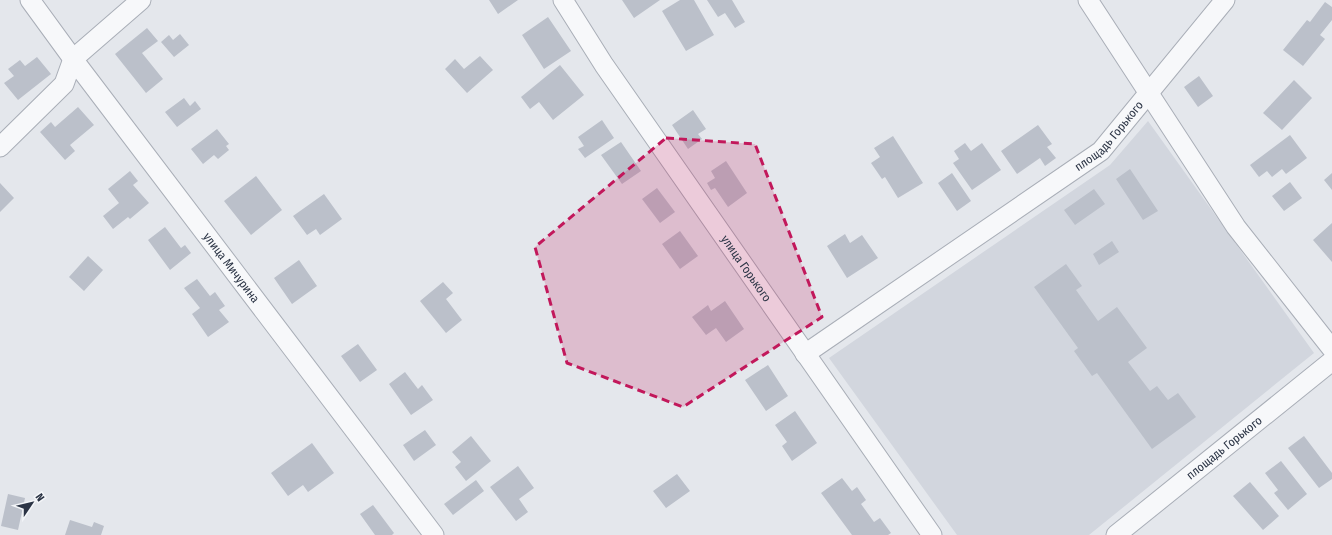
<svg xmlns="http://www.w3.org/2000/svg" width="1332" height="535" font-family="'Fira Sans Condensed',sans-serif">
<rect width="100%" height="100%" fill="#e4e7ec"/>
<!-- built -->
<path fill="#d2d6de" d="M 1148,121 L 1314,353 L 1089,535 L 957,535 L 829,358 L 1110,165 Z"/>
<!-- building -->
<path fill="#bbc0ca" d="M 489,0 L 518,0 L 498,14 Z
M 622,0 L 660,0 L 634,18 Z
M 680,0 L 694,0 L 714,35 L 686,51 L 662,11 Z
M 707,0 L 732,0 L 745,22 L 735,28 L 725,13 L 718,17 Z
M 1325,2 L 1332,7 L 1332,20 L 1320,35 L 1325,39 L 1303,66 L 1283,50 L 1307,20 L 1310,22 Z
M 548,17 L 571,51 L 544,69 L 522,35 Z
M 147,28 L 158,41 L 142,53 L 163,79 L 146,93 L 115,54 Z
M 180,34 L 189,45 L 174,57 L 161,42 L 169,35 L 173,40 Z
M 480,56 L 493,70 L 467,93 L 445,69 L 455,59 L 464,69 Z
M 37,57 L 51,74 L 18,100 L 4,83 L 14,76 L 8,69 L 20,60 L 25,66 Z
M 560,65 L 584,95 L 553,120 L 539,102 L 530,109 L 521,97 Z
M 1199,76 L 1213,96 L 1198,107 L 1184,87 Z
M 1294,80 L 1312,98 L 1282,130 L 1263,113 Z
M 184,98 L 190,106 L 195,101 L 201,109 L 177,127 L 165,112 Z
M 78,107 L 94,125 L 70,145 L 75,151 L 65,160 L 40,132 L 51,122 L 55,127 Z
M 693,110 L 706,129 L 698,134 L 702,139 L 688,149 L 672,125 Z
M 602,120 L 614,138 L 585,158 L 578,149 L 584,146 L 578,137 Z
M 1038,125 L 1052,144 L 1047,147 L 1056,158 L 1045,166 L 1040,158 L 1017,174 L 1001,151 Z
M 217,129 L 229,144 L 226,146 L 229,150 L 218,159 L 214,155 L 203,164 L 191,149 Z
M 1290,135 L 1307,158 L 1286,174 L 1282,169 L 1272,177 L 1267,171 L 1259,177 L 1250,165 Z
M 893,136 L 923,183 L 898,198 L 885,177 L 882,179 L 871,163 L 880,157 L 874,148 Z
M 621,142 L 641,171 L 622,184 L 601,155 Z
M 965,143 L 971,151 L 982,143 L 1001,170 L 972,190 L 953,163 L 959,159 L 954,151 Z
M 726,161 L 747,193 L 728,207 L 715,188 L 711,190 L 707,183 L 715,178 L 711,171 Z
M 1130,169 L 1158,211 L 1143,220 L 1116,179 Z
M 130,171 L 138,181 L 133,185 L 149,203 L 130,219 L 128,217 L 113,229 L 103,216 L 119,203 L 108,189 Z
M 952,173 L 971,201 L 957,211 L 938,183 Z
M 1332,173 L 1332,190 L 1324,180 Z
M 256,176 L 282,210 L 251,235 L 224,201 Z
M 1290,182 L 1302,198 L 1284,211 L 1272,196 Z
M 0,183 L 14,198 L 0,212 Z
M 657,188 L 675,212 L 660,223 L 642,199 Z
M 1094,189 L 1105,204 L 1075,225 L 1064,210 Z
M 324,194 L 342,219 L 320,235 L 316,229 L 307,235 L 293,216 Z
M 1332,223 L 1332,262 L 1313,240 Z
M 165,227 L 181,248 L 185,245 L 191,253 L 170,270 L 148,240 Z
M 680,231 L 698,256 L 680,269 L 662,244 Z
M 845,234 L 850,243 L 862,235 L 878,258 L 847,278 L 827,246 Z
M 1112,241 L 1119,252 L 1099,265 L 1093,254 Z
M 88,256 L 103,270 L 84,291 L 69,277 Z
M 299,260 L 317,286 L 292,304 L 274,278 Z
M 1066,264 L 1082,286 L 1076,290 L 1098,321 L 1117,307 L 1147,348 L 1128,362 L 1150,391 L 1157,386 L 1168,400 L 1178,393 L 1196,417 L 1152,449 L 1097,373 L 1092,376 L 1074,351 L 1078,348 L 1034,287 Z
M 197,279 L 210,296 L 215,292 L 225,306 L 219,310 L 229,322 L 208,337 L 192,314 L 200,308 L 184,288 Z
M 443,282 L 453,293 L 446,299 L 462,320 L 446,333 L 420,301 Z
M 725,301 L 744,329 L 726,342 L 716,328 L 706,335 L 692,317 L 708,305 L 711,311 Z
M 358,344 L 377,370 L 360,382 L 341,356 Z
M 768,365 L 788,396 L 766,411 L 745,380 Z
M 405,372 L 418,389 L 422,385 L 433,400 L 411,415 L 389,384 Z
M 795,411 L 817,443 L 792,461 L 782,446 L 787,442 L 775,425 Z
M 425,430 L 436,445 L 414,461 L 403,445 Z
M 471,436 L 491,461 L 466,481 L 455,467 L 461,462 L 452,452 Z
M 1304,436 L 1332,473 L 1332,479 L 1319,488 L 1288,448 Z
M 312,443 L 334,473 L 308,492 L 303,485 L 288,496 L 271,473 Z
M 1281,461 L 1307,494 L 1288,510 L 1274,493 L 1278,490 L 1265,473 Z
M 518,466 L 534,488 L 519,499 L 528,512 L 516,521 L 490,487 Z
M 677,474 L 690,491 L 666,508 L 653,491 Z
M 842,478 L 852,491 L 857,487 L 866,500 L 861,504 L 874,522 L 880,518 L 891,533 L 888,535 L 852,535 L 821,493 Z
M 476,480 L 484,491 L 453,515 L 444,504 Z
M 1250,482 L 1279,516 L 1263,530 L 1233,496 Z
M 8,494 L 25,498 L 18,530 L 1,526 Z
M 373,505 L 394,533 L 392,535 L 375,535 L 360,514 Z
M 70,520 L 92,527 L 94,522 L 104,526 L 101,535 L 65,535 Z"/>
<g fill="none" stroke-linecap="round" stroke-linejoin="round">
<!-- street casing -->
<g stroke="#a9aeb7" stroke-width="21">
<g id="street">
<path id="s1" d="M 30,0 L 73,59 L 434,535"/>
<path id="s2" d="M 563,0 L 604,65 L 932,535"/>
<path d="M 1088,0 L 1236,227 L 1332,349"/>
<path d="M 0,147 L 64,84 L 73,59 L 141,0"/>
<path id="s3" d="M 805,354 L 1101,151 L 1225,0"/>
<path id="s4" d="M 1116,535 L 1332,361"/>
</g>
</g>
<!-- street -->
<use href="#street" stroke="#f7f8fa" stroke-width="19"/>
</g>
<!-- marked area -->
<path fill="#c2185b" fill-opacity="0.2" stroke="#c2185b" stroke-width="3" stroke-dasharray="8 5" stroke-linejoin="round" d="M 666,138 L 755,144 L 822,317 L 683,407 L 567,363 L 535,247 Z"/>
<g text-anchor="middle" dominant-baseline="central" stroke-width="3" stroke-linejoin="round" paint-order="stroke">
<!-- street labels -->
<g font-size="12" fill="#2b3445" stroke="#f4f6f9">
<text stroke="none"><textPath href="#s3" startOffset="375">площадь Горького</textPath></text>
<text stroke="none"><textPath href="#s1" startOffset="335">улица Мичурина</textPath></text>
<text stroke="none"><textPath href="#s2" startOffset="325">улица Горького</textPath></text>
<text stroke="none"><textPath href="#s4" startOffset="139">площадь Горького</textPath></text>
</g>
</g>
<!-- north arrow -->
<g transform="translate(32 503) rotate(55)" stroke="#f4f6f9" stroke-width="3" paint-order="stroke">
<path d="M0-3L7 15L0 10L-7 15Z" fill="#2b3445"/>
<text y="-6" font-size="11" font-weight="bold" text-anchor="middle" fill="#2b3445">N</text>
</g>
</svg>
